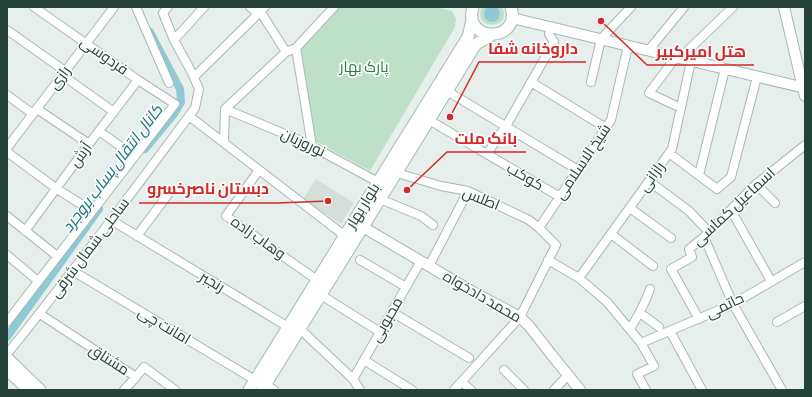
<svg xmlns="http://www.w3.org/2000/svg" width="812" height="397" font-family="'Sofia Sans Condensed',Cairo,sans-serif">
<rect width="100%" height="100%" fill="#e6efeb"/>
<!-- built -->
<path fill="#d4dfda" d="M 316,179 L 354,203 L 341,224 L 303,199 Z"/>
<!-- green -->
<path fill="#bfe0c8" d="M 339,7 L 436,7 L 452,11 L 456,19 L 455,27 L 370,171 L 315,141 L 301,49 Z
M 482,7 L 502,7 C 514,30 471,31 482,7 Z"/>
<!-- water -->
<path fill="#8ec9d4" d="M484 14a8 8 0 1 1 16 0a8 8 0 1 1-16 0Z"/>
<g fill="none" stroke-linecap="round" stroke-linejoin="round">
<!-- canal -->
<path stroke="#8ec9d4" stroke-width="8" d="M 145,149 L 174,114 L 181,102 L 180,89 L 150,32
M 7,337 L 99,209"/>
<!-- minor casing -->
<g stroke="#a8b8b2" stroke-width="10">
<path id="minor" d="M 136,7 L 169,83
M 250,7 L 258,14
M 260,11 L 286,52
M 7,30 L 65,71
M 174,40 L 204,7
M 648,51 L 684,7
M 676,57 L 649,93 L 681,108
M 680,58 L 733,7
M 62,75 L 114,112
M 194,77 L 265,7
M 531,82 L 606,128
M 591,82 L 601,39 L 631,7
M 447,91 L 578,170
M 7,95 L 33,114
M 37,109 L 89,144
M 225,109 L 304,142 L 378,182
M 189,116 L 345,236
M 429,120 L 560,197
M 99,131 L 134,156
M 224,142 L 225,109 L 286,52 L 296,48
M 312,146 L 296,48 L 334,7
M 7,148 L 114,7
M 7,152 L 57,189 L 92,211
M 669,153 L 717,189 L 731,177 L 757,77
M 487,154 L 506,126 L 554,42 L 549,34 L 551,28
M 259,170 L 226,216 L 317,280
M 397,173 L 441,186 L 468,191 L 529,220 L 539,228 L 556,245 L 520,317 L 454,390
M 699,175 L 725,69
M 649,181 L 689,211 L 709,232
M 756,184 L 775,203
M 380,199 L 421,216 L 433,225
M 630,208 L 671,238
M 731,210 L 771,281
M 7,216 L 57,256
M 111,220 L 288,327
M 539,228 L 611,120 L 628,46
M 25,231 L 89,144 L 138,80
M 611,234 L 653,266
M 137,236 L 169,193
M 704,237 L 733,304 L 782,390
M 7,255 L 38,281
M 360,260 L 406,287
M 548,260 L 579,278 L 607,302 L 641,343 L 654,366 L 637,374 L 646,390
M 429,266 L 468,191
M 73,271 L 255,380
M 579,278 L 672,149 L 691,61
M 321,295 L 380,332
M 392,312 L 469,358
M 640,313 L 659,327
M 40,314 L 136,377 L 144,367 L 175,390
M 699,319 L 671,269 L 692,257 L 689,249 L 704,237 L 754,186 L 805,145
M 7,322 L 175,104 L 138,80 L 34,7
M 777,322 L 805,306
M 300,329 L 353,379 L 360,390
M 630,329 C 638,316 645,304 650,289
M 670,331 L 702,390
M 641,343 L 733,304 L 805,262
M 7,354 C 72,274 133,191 195,108 L 199,89 L 191,71 L 174,40 L 163,13 L 168,7
M 364,360 L 412,390
M 504,370 L 524,390
M 353,379 L 421,261
M 462,382 L 471,390
M 266,385 L 274,390
M 124,390 L 136,377
M 554,390 L 568,375"/>
</g>
<!-- tertiary casing -->
<g stroke="#a8b8b2" stroke-width="12">
<path id="tertiary" d="M 784,7 L 805,96
M 512,18 L 805,88
M 363,227 L 473,292 L 520,317 L 530,327 L 551,354 L 580,390"/>
</g>
<!-- secondary casing -->
<g stroke="#a4bbb3" stroke-width="13">
<path id="secondary" d="M 473,7 C 462,43 522,43 511,7
M 7,358 L 40,390
M 7,370 L 29,390
M 249,390 L 468,37 L 472,20
M 262,390 L 476,44 L 492,35"/>
</g>
<!-- minor -->
<use href="#minor" stroke="#fff" stroke-width="8"/>
<!-- tertiary -->
<use href="#tertiary" stroke="#fff" stroke-width="10"/>
<!-- secondary -->
<use href="#secondary" stroke="#fff" stroke-width="11"/>
</g>
<g text-anchor="middle" dominant-baseline="central" stroke-width="3.5" stroke-linejoin="round" paint-order="stroke">
<!-- street labels -->
<g font-size="15" fill="#24423a" stroke="#f7fbf9">
<text transform="translate(104 56) rotate(35)">فردوسی</text>
<text transform="translate(60 78) rotate(-53)">رازی</text>
<text transform="translate(303 143) rotate(25)">نوروزیان</text>
<text transform="translate(81 155) rotate(-54)">آرش</text>
<text transform="translate(583 162) rotate(-56)">شیخ الاسلامی</text>
<text transform="translate(525 177) rotate(30)">کوکب</text>
<text transform="translate(652 177) rotate(-54)">رازانی</text>
<text transform="translate(481 199) rotate(22)">اطلس</text>
<text transform="translate(363 206) rotate(-58)">بلوار بهار</text>
<text transform="translate(734 207) rotate(-43)">اسماعیل کماسی</text>
<text transform="translate(258 238) rotate(35)">وهاب زاده</text>
<text transform="translate(90 248) rotate(-53)">ساحلی شمال شرقی</text>
<text transform="translate(212 282) rotate(31)">رنجبر</text>
<text transform="translate(482 297) rotate(30)">محمد دادخواه</text>
<text transform="translate(725 306) rotate(-26)">حاتمی</text>
<text transform="translate(387 320) rotate(-60)">محبوبی</text>
<text transform="translate(164 326) rotate(31)">امانت چی</text>
<text transform="translate(109 360) rotate(33)">مشتاق</text>
</g>
<!-- park labels -->
<g font-size="15" fill="#2d7a4b" stroke="#f7fbf9">
<text x="364" y="67">پارک بهار</text>
</g>
<!-- water labels -->
<g font-size="16" font-style="italic" fill="#1c6f80" stroke="#f7fbf9">
<text transform="translate(113 169) rotate(-53)">کانال انتقال پساب بروجرد</text>
</g>
</g>
<!-- callouts -->
<path fill="none" stroke="#d62828" stroke-width="1.5" d="M450 117L479 62H586M601 21L647 65H754M407 190L447 152H526M328 201L277 203H139"/>
<g fill="#d62828" stroke="#f7fbf9" stroke-width="1.5">
<circle cx="450" cy="117" r="4"/>
<circle cx="601" cy="21" r="4"/>
<circle cx="407" cy="190" r="4"/>
<circle cx="328" cy="201" r="4"/>
</g>
<g font-size="16" text-anchor="middle" font-weight="bold" fill="#d62828" stroke="#f7fbf9" stroke-width="3.5" stroke-linejoin="round" paint-order="stroke">
<text x="533" y="54">داروخانه شفا</text>
<text x="701" y="57">هتل امیرکبیر</text>
<text x="486" y="144">بانک ملت</text>
<text x="208" y="194">دبستان ناصرخسرو</text>
</g>
<!-- border -->
<rect width="812" height="397" fill="none" stroke="#24423a" stroke-width="16"/>
</svg>
